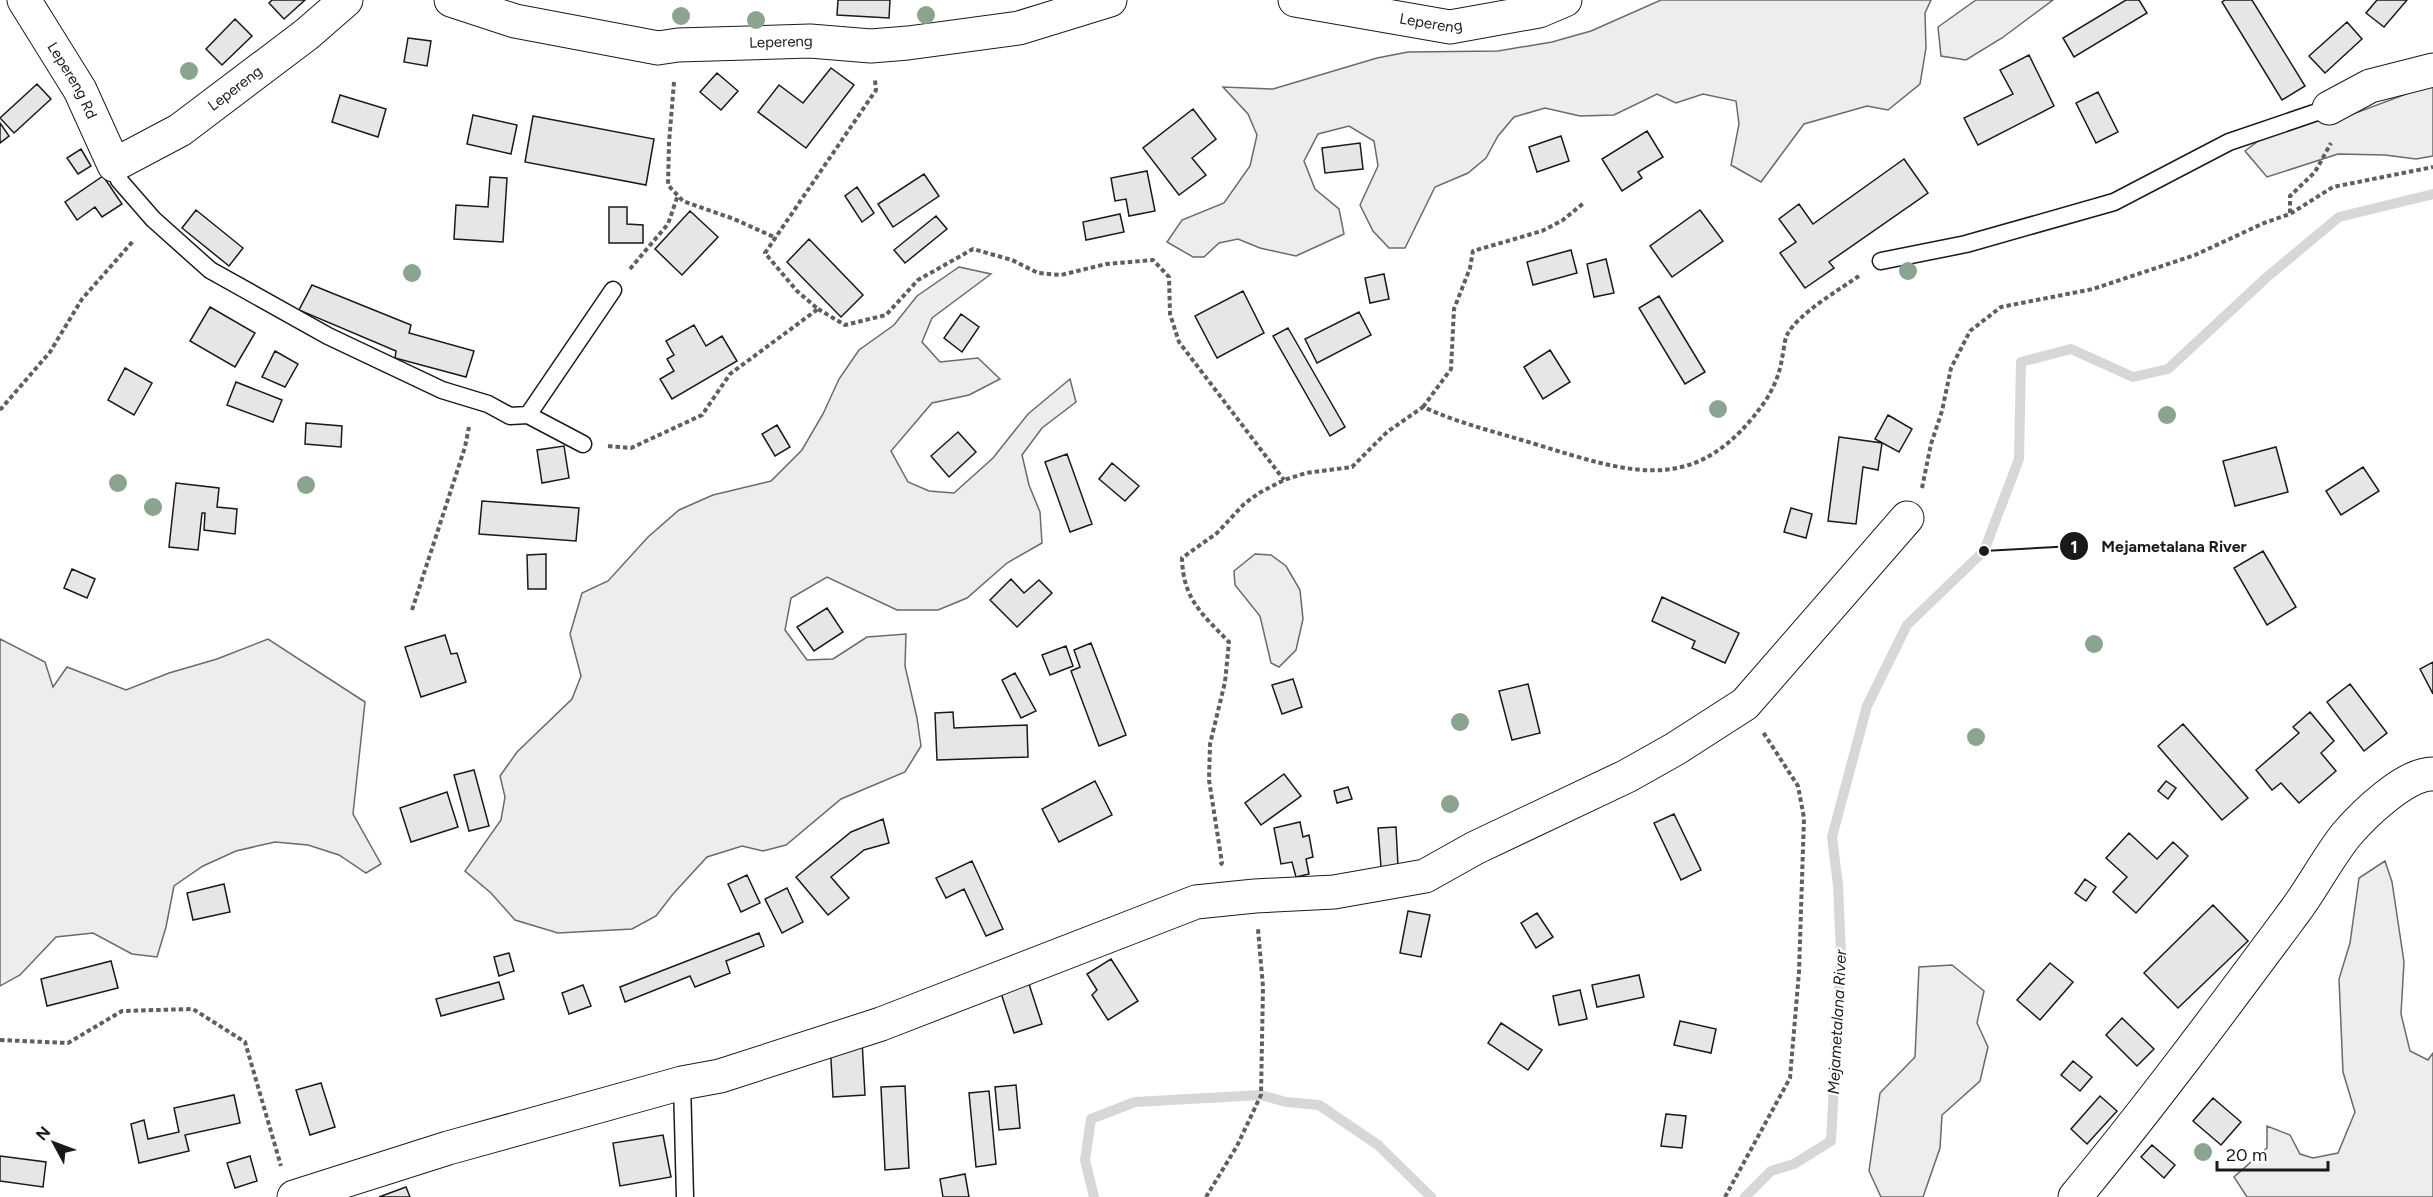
<svg xmlns="http://www.w3.org/2000/svg" width="2433" height="1197" font-family="Figtree,sans-serif">
<rect width="100%" height="100%" fill="#fff"/>
<!-- built -->
<path fill="#ededed" stroke="#6a6a6a" stroke-width="1.5" d="M 1661,0 L 1931,0 L 1925,13 L 1926,48 L 1920,84 L 1888,110 L 1867,106 L 1804,124 L 1761,182 L 1731,165 L 1739,124 L 1736,101 L 1703,94 L 1676,103 L 1657,94 L 1614,115 L 1580,116 L 1545,108 L 1514,117 L 1498,136 L 1486,158 L 1468,173 L 1435,187 L 1405,248 L 1389,248 L 1373,231 L 1360,205 L 1378,166 L 1374,141 L 1349,126 L 1318,134 L 1304,161 L 1315,189 L 1339,209 L 1344,234 L 1296,256 L 1260,248 L 1238,239 L 1219,243 L 1204,257 L 1193,257 L 1167,242 L 1182,220 L 1224,203 L 1250,166 L 1257,135 L 1248,114 L 1223,87 L 1273,89 L 1377,58 L 1408,52 L 1498,51 L 1552,42 L 1591,31 Z
M 1976,0 L 2053,0 L 2002,38 L 1966,60 L 1941,56 L 1938,27 Z
M 2433,84 L 2433,156 L 2416,159 L 2385,155 L 2338,154 L 2267,177 L 2245,151 L 2279,125 L 2319,113 L 2353,114 Z
M 959,267 L 991,274 L 932,318 L 922,342 L 940,362 L 978,358 L 1000,379 L 969,395 L 932,403 L 891,451 L 908,482 L 929,491 L 954,493 L 993,458 L 1028,414 L 1070,379 L 1076,402 L 1042,428 L 1022,455 L 1029,485 L 1040,512 L 1042,543 L 1007,563 L 967,598 L 938,610 L 897,610 L 827,577 L 791,598 L 785,630 L 807,660 L 833,659 L 867,637 L 906,634 L 905,666 L 917,718 L 921,746 L 905,772 L 841,799 L 786,845 L 763,851 L 742,846 L 707,857 L 673,894 L 656,916 L 632,929 L 558,933 L 515,920 L 491,893 L 465,871 L 501,820 L 505,797 L 500,776 L 517,752 L 572,699 L 581,676 L 570,634 L 582,593 L 608,581 L 648,537 L 679,510 L 713,495 L 771,481 L 802,450 L 823,414 L 839,379 L 859,350 L 894,325 L 917,296 Z
M 1255,554 L 1271,555 L 1286,566 L 1300,590 L 1303,619 L 1296,650 L 1279,667 L 1271,663 L 1260,616 L 1235,585 L 1234,571 Z
M 0,639 L 45,662 L 53,687 L 67,667 L 126,690 L 169,673 L 217,659 L 268,639 L 365,702 L 353,814 L 381,864 L 366,873 L 339,855 L 308,845 L 275,842 L 236,851 L 203,866 L 174,886 L 166,927 L 157,957 L 132,954 L 93,933 L 56,937 L 20,975 L 0,986 Z
M 2385,861 L 2392,882 L 2404,962 L 2401,1014 L 2410,1051 L 2428,1060 L 2433,1053 L 2433,1197 L 2247,1197 L 2234,1177 L 2267,1148 L 2267,1126 L 2290,1135 L 2300,1154 L 2313,1158 L 2338,1153 L 2355,1112 L 2343,1072 L 2339,979 L 2350,943 L 2359,878 Z
M 1952,965 L 1984,991 L 1977,1023 L 1988,1047 L 1980,1081 L 1942,1115 L 1940,1148 L 1923,1197 L 1881,1197 L 1869,1171 L 1880,1093 L 1915,1057 L 1919,967 Z"/>
<g fill="none" stroke-linecap="round" stroke-linejoin="round">
<!-- stream -->
<path stroke="#d7d7d7" stroke-width="10" d="M 1094,1197 L 1085,1160 L 1091,1119 L 1135,1102 L 1261,1095 L 1286,1102 L 1319,1105 L 1378,1145 L 1431,1197
M 1745,1197 L 1771,1171 L 1794,1164 L 1831,1141 L 1841,954 L 1838,885 L 1832,837 L 1867,706 L 1907,625 L 1984,551 L 2019,459 L 2021,362 L 2071,349 L 2133,377 L 2168,369 L 2267,277 L 2339,217 L 2433,194"/>
</g>
<!-- building -->
<path fill="#e6e6e6" stroke="#1a1a1a" stroke-width="1.5" d="M 272,0 L 305,0 L 284,19 L 269,3 Z
M 838,0 L 890,0 L 889,18 L 837,15 Z
M 2126,0 L 2139,0 L 2147,13 L 2074,57 L 2063,38 Z
M 2225,0 L 2252,0 L 2305,86 L 2282,100 L 2222,2 Z
M 2377,0 L 2407,0 L 2384,27 L 2366,13 Z
M 235,19 L 252,36 L 222,65 L 206,49 Z
M 2347,22 L 2362,39 L 2325,73 L 2309,56 Z
M 408,38 L 431,41 L 427,66 L 404,62 Z
M 2029,55 L 2054,106 L 1978,145 L 1964,118 L 2013,94 L 2000,70 Z
M 831,68 L 854,85 L 806,148 L 758,112 L 779,85 L 803,103 Z
M 717,73 L 738,91 L 721,110 L 700,92 Z
M 37,84 L 51,99 L 14,133 L 0,118 Z
M 2098,92 L 2118,132 L 2096,143 L 2076,103 Z
M 340,95 L 386,109 L 378,137 L 332,122 Z
M 1193,109 L 1216,139 L 1192,158 L 1206,175 L 1179,195 L 1143,148 Z
M 473,115 L 517,125 L 511,154 L 467,144 Z
M 533,116 L 654,139 L 646,185 L 525,162 Z
M 0,123 L 9,136 L 0,143 Z
M 1647,131 L 1663,157 L 1638,172 L 1642,178 L 1622,191 L 1602,159 Z
M 1561,136 L 1569,161 L 1537,172 L 1529,147 Z
M 1360,143 L 1363,169 L 1325,173 L 1322,148 Z
M 81,149 L 91,166 L 78,174 L 67,158 Z
M 1904,159 L 1928,193 L 1829,262 L 1834,268 L 1805,288 L 1780,253 L 1796,242 L 1779,219 L 1799,204 L 1813,224 Z
M 1147,171 L 1155,211 L 1129,216 L 1126,199 L 1115,201 L 1111,178 Z
M 924,174 L 939,196 L 893,227 L 878,204 Z
M 103,176 L 122,204 L 102,217 L 95,207 L 77,220 L 65,202 Z
M 490,177 L 507,178 L 503,242 L 454,239 L 456,205 L 488,207 Z
M 857,187 L 874,213 L 862,222 L 845,196 Z
M 609,207 L 627,207 L 627,224 L 643,225 L 643,243 L 609,243 Z
M 196,210 L 243,248 L 229,266 L 182,228 Z
M 1700,210 L 1723,241 L 1672,277 L 1650,246 Z
M 690,211 L 718,237 L 682,275 L 655,249 Z
M 1120,214 L 1124,232 L 1086,240 L 1083,222 Z
M 936,216 L 947,229 L 905,263 L 894,250 Z
M 809,239 L 863,295 L 841,317 L 787,262 Z
M 1571,250 L 1577,273 L 1533,285 L 1527,262 Z
M 1606,259 L 1614,293 L 1594,297 L 1587,264 Z
M 1384,274 L 1389,299 L 1370,303 L 1365,278 Z
M 312,285 L 411,325 L 409,333 L 474,351 L 466,377 L 395,358 L 396,351 L 299,310 Z
M 1243,291 L 1264,333 L 1217,358 L 1195,316 Z
M 1659,296 L 1705,372 L 1685,384 L 1639,308 Z
M 210,307 L 255,333 L 235,367 L 190,341 Z
M 1359,312 L 1371,335 L 1317,363 L 1305,339 Z
M 961,314 L 979,327 L 962,352 L 944,338 Z
M 694,325 L 706,346 L 722,336 L 737,361 L 672,399 L 660,379 L 674,371 L 667,359 L 674,355 L 666,341 Z
M 1288,328 L 1345,427 L 1330,436 L 1273,336 Z
M 1550,350 L 1570,382 L 1543,399 L 1524,367 Z
M 275,351 L 298,364 L 285,387 L 262,377 Z
M 125,368 L 152,383 L 134,415 L 108,400 Z
M 236,382 L 282,400 L 273,422 L 227,405 Z
M 1888,415 L 1912,429 L 1899,452 L 1875,439 Z
M 306,423 L 342,426 L 341,447 L 305,444 Z
M 777,425 L 790,447 L 775,456 L 762,434 Z
M 958,432 L 976,452 L 949,477 L 931,456 Z
M 1839,437 L 1882,443 L 1878,470 L 1863,467 L 1856,524 L 1828,521 Z
M 564,446 L 569,478 L 542,483 L 537,450 Z
M 2276,447 L 2288,492 L 2235,506 L 2223,461 Z
M 1067,454 L 1092,524 L 1070,532 L 1045,462 Z
M 1112,463 L 1139,486 L 1125,501 L 1099,479 Z
M 2363,467 L 2379,491 L 2341,515 L 2326,491 Z
M 176,483 L 219,488 L 217,507 L 237,509 L 235,534 L 204,530 L 205,513 L 202,513 L 198,550 L 169,547 Z
M 482,501 L 579,508 L 576,541 L 479,534 Z
M 1791,508 L 1812,514 L 1806,538 L 1784,532 Z
M 2263,551 L 2296,607 L 2267,625 L 2234,568 Z
M 546,554 L 546,589 L 528,589 L 527,555 Z
M 72,569 L 95,579 L 87,598 L 64,588 Z
M 1011,579 L 1024,593 L 1039,580 L 1052,593 L 1017,627 L 990,600 Z
M 1662,597 L 1739,633 L 1725,663 L 1692,648 L 1695,641 L 1652,621 Z
M 827,608 L 843,632 L 814,651 L 797,627 Z
M 445,635 L 451,654 L 457,653 L 466,682 L 421,697 L 405,647 Z
M 1091,643 L 1126,735 L 1099,746 L 1071,671 L 1080,667 L 1074,650 Z
M 1066,646 L 1073,666 L 1050,675 L 1042,655 Z
M 2433,662 L 2433,694 L 2420,669 Z
M 1015,673 L 1036,711 L 1021,718 L 1002,680 Z
M 1293,679 L 1302,707 L 1282,714 L 1272,685 Z
M 1528,684 L 1540,733 L 1512,740 L 1499,691 Z
M 2350,684 L 2387,733 L 2364,751 L 2327,702 Z
M 953,712 L 954,728 L 1027,725 L 1028,757 L 937,760 L 935,713 Z
M 2310,712 L 2334,741 L 2321,753 L 2336,771 L 2299,803 L 2281,783 L 2272,790 L 2256,770 L 2299,733 L 2293,727 Z
M 2183,724 L 2248,798 L 2222,820 L 2158,746 Z
M 474,770 L 489,826 L 469,831 L 454,775 Z
M 1284,774 L 1301,796 L 1261,825 L 1245,803 Z
M 1095,781 L 1112,815 L 1059,842 L 1042,809 Z
M 2166,781 L 2176,788 L 2168,799 L 2158,791 Z
M 1348,787 L 1352,799 L 1337,803 L 1334,791 Z
M 447,792 L 458,827 L 411,842 L 400,808 Z
M 1674,814 L 1701,870 L 1681,880 L 1654,823 Z
M 883,819 L 889,843 L 864,850 L 831,877 L 849,898 L 828,915 L 796,877 L 851,832 Z
M 1300,822 L 1303,837 L 1309,835 L 1313,857 L 1306,859 L 1309,874 L 1296,877 L 1292,862 L 1281,864 L 1274,828 Z
M 1396,827 L 1398,866 L 1381,867 L 1378,828 Z
M 2129,833 L 2157,859 L 2173,842 L 2188,856 L 2136,913 L 2113,892 L 2127,877 L 2106,858 Z
M 972,861 L 1003,929 L 986,936 L 964,889 L 946,898 L 936,878 Z
M 747,875 L 760,903 L 741,912 L 728,884 Z
M 2085,879 L 2096,887 L 2086,901 L 2075,893 Z
M 224,884 L 230,912 L 193,920 L 187,893 Z
M 787,888 L 803,922 L 782,933 L 765,899 Z
M 2213,905 L 2248,941 L 2178,1008 L 2144,973 Z
M 1408,911 L 1430,915 L 1421,957 L 1400,953 Z
M 1537,913 L 1553,937 L 1536,948 L 1521,923 Z
M 759,933 L 764,946 L 726,961 L 730,973 L 695,987 L 690,976 L 625,1002 L 620,987 Z
M 509,953 L 514,971 L 499,976 L 494,957 Z
M 1111,959 L 1138,1001 L 1108,1020 L 1092,995 L 1097,990 L 1087,974 Z
M 111,961 L 118,988 L 47,1006 L 41,979 Z
M 2050,963 L 2073,982 L 2040,1020 L 2017,1000 Z
M 1639,975 L 1644,997 L 1597,1007 L 1592,985 Z
M 1027,978 L 1042,1024 L 1014,1033 L 999,987 Z
M 499,982 L 504,999 L 441,1016 L 436,999 Z
M 583,985 L 591,1006 L 569,1014 L 562,993 Z
M 1580,990 L 1587,1019 L 1559,1025 L 1553,996 Z
M 2122,1018 L 2154,1049 L 2137,1066 L 2106,1035 Z
M 1680,1021 L 1716,1029 L 1711,1053 L 1674,1045 Z
M 1501,1023 L 1542,1050 L 1528,1070 L 1488,1043 Z
M 862,1040 L 865,1095 L 833,1097 L 830,1041 Z
M 2073,1061 L 2092,1077 L 2080,1091 L 2061,1075 Z
M 321,1083 L 335,1127 L 310,1135 L 296,1090 Z
M 1016,1085 L 1020,1128 L 999,1130 L 995,1087 Z
M 905,1086 L 909,1168 L 885,1170 L 881,1087 Z
M 989,1091 L 996,1164 L 976,1167 L 969,1093 Z
M 234,1095 L 240,1123 L 185,1135 L 189,1151 L 139,1163 L 131,1124 L 144,1120 L 148,1139 L 179,1132 L 174,1108 Z
M 2100,1096 L 2117,1111 L 2087,1144 L 2071,1129 Z
M 2213,1098 L 2241,1122 L 2221,1145 L 2193,1121 Z
M 1666,1114 L 1686,1116 L 1682,1148 L 1661,1146 Z
M 663,1135 L 671,1177 L 620,1186 L 613,1143 Z
M 2152,1145 L 2175,1165 L 2164,1178 L 2141,1157 Z
M 0,1156 L 46,1162 L 43,1187 L 0,1181 Z
M 250,1156 L 257,1181 L 235,1188 L 227,1163 Z
M 965,1174 L 969,1197 L 943,1197 L 940,1179 Z
M 406,1187 L 410,1197 L 379,1197 Z"/>
<g fill="none" stroke-linecap="round" stroke-linejoin="round">
<!-- lane casing -->
<g stroke="#1a1a1a" stroke-width="19">
<path id="lane" d="M 114,165 L 119,180 L 153,219 L 210,270 L 328,336 L 442,390 L 488,404 L 510,416 L 528,415 L 613,290
M 1881,261 L 1966,244 L 2114,202 L 2229,142 L 2329,108
M 528,415 L 583,444
M 682,1083 L 685,1197"/>
</g>
<!-- street casing -->
<g stroke="#1a1a1a" stroke-width="35">
<g id="street">
<path id="s1" d="M 24,0 L 80,90 L 114,165 L 180,130 L 307,34 L 346,0"/>
<path id="s2" d="M 451,0 L 515,21 L 658,48 L 678,45 L 810,41 L 871,46 L 908,43 L 1019,28 L 1110,0"/>
<path id="s3" d="M 1295,0 L 1450,27 L 1539,11 L 1565,0"/>
<path d="M 2329,108 L 2370,86 L 2433,70"/>
<path d="M 294,1197 L 448,1148 L 682,1083 L 720,1076 L 881,1024 L 1196,902 L 1255,896 L 1334,892 L 1425,876 L 1475,848 L 1627,776 L 1675,749 L 1745,704 L 1907,518"/>
<path d="M 2075,1197 C 2152,1104 2223,1008 2295,911 C 2313,887 2327,859 2346,835 C 2363,815 2406,773 2433,774"/>
</g>
</g>
<!-- path -->
<path stroke="#5f5f5f" stroke-width="4" stroke-dasharray="4.5 3" stroke-linecap="butt" d="M 674,82 L 669,143 L 668,185 L 683,201 L 734,219 L 776,238
M 2290,213 L 2290,196 L 2315,172 L 2331,143
M 630,269 L 668,224 L 678,195
M 818,309 L 845,325 L 886,315 L 918,280 L 973,249 L 1012,260 L 1038,273 L 1061,275 L 1106,264 L 1153,260 L 1169,277 L 1170,314 L 1179,342 L 1284,480
M 1423,407 L 1451,369 L 1454,309 L 1470,268 L 1473,251 L 1542,231 L 1563,220 L 1585,202
M 0,410 L 50,352 L 82,299 L 134,240
M 608,446 L 631,448 L 702,415 L 730,374 L 818,309 L 797,291 L 765,253 L 876,90 L 875,80
M 1922,488 L 1931,444 L 1942,411 L 1951,368 L 1970,331 L 2001,307 L 2093,289 L 2195,255 L 2264,223 L 2290,214 L 2333,187 L 2433,167
M 412,610 L 465,447 L 469,427
M 1220,865 L 1222,863 L 1209,780 L 1210,744 L 1225,682 L 1229,642 C 1202,614 1183,599 1182,558 L 1217,533 L 1244,504 L 1259,493 L 1284,480 L 1306,473 L 1352,467 L 1387,432 L 1423,407 C 1461,424 1496,432 1535,444 C 1633,474 1698,498 1766,400 C 1774,387 1780,373 1782,358 C 1784,351 1784,341 1787,335 C 1797,314 1841,289 1860,275
M 0,1040 L 68,1043 L 122,1011 L 193,1009 L 245,1042 L 281,1166
M 1206,1197 L 1237,1146 L 1261,1095 L 1263,987 L 1258,929
M 1725,1197 L 1790,1078 L 1799,972 L 1804,818 L 1798,786 L 1763,732"/>
<!-- lane -->
<use href="#lane" stroke="#fff" stroke-width="16"/>
<!-- street -->
<use href="#street" stroke="#fff" stroke-width="33"/>
</g>
<!-- trees -->
<g fill="#8aa48f">
<circle cx="926" cy="15" r="9"/>
<circle cx="681" cy="16" r="9"/>
<circle cx="756" cy="20" r="9"/>
<circle cx="189" cy="71" r="9"/>
<circle cx="1908" cy="271" r="9"/>
<circle cx="412" cy="273" r="9"/>
<circle cx="1718" cy="409" r="9"/>
<circle cx="2167" cy="415" r="9"/>
<circle cx="118" cy="483" r="9"/>
<circle cx="306" cy="485" r="9"/>
<circle cx="153" cy="507" r="9"/>
<circle cx="2094" cy="644" r="9"/>
<circle cx="1460" cy="722" r="9"/>
<circle cx="1976" cy="737" r="9"/>
<circle cx="1450" cy="804" r="9"/>
<circle cx="2203" cy="1152" r="9"/>
</g>
<g text-anchor="middle" dominant-baseline="central" stroke-width="4.5" stroke-linejoin="round" paint-order="stroke">
<!-- street labels -->
<g font-size="15" fill="#1a1a1a" stroke="#fff">
<text stroke="none"><textPath href="#s3" startOffset="138">Lepereng</textPath></text>
<text stroke="none"><textPath href="#s2" startOffset="336">Lepereng</textPath></text>
<text stroke="none"><textPath href="#s1" startOffset="94">Lepereng Rd</textPath></text>
<text stroke="none"><textPath href="#s1" startOffset="332">Lepereng</textPath></text>
</g>
<!-- water labels -->
<g font-size="16" font-style="italic" fill="#1a1a1a" stroke="#fff">
<text transform="translate(1837 1022) rotate(-87)">Mejametalana River</text>
</g>
</g>
<!-- callouts -->
<path fill="none" stroke="#1a1a1a" stroke-width="2" d="M1984 551L2074 546"/>
<g fill="#1a1a1a" stroke="#fff" stroke-width="2">
<circle cx="1984" cy="551" r="6"/>
<circle cx="2074" cy="546" r="15"/>
</g>
<g font-size="18" text-anchor="middle" font-weight="bold" fill="#fff">
<text x="2074" y="553">1</text>
</g>
<g font-size="16" text-anchor="middle" font-weight="bold" fill="#1a1a1a" stroke="#fff" stroke-width="4.5" stroke-linejoin="round" paint-order="stroke">
<text x="2174" y="552">Mejametalana River</text>
</g>
<!-- north arrow -->
<g transform="translate(54 1143) rotate(311)" stroke="#ffffff" stroke-width="4.5" paint-order="stroke">
<path d="M0-4.5L10 22L0 15L-10 22Z" fill="#1a1a1a"/>
<text y="-9" font-size="16" font-weight="bold" text-anchor="middle" fill="#1a1a1a">N</text>
</g>
<!-- scale -->
<path d="M2217 1161v9h111v-9" fill="none" stroke="#1a1a1a" stroke-width="3"/>
<text x="2226" y="1161" font-size="18" fill="#1a1a1a" stroke="#ffffff" stroke-width="4.5" paint-order="stroke">20 m</text>
</svg>
